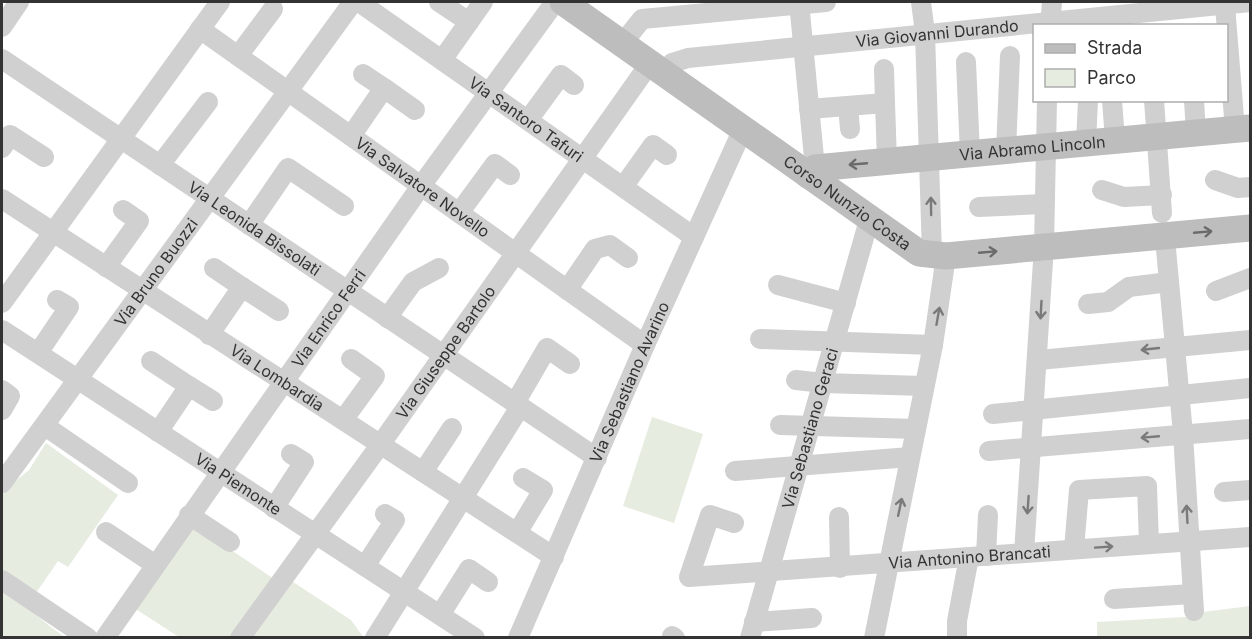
<svg xmlns="http://www.w3.org/2000/svg" width="1252" height="639" font-family="Inter,sans-serif">
<rect width="100%" height="100%" fill="#fff"/>
<!-- green -->
<path fill="#e6ecdf" d="M 652,417 L 703,434 L 674,523 L 623,506 Z
M 46,443 L 118,495 L 68,567 L 58,561 L 36,593 L 2,574 L 2,492 L 29,470 Z
M 191,523 L 274,579 L 231,637 L 179,637 L 134,608 Z
M 290,580 L 351,620 L 364,638 L 249,638 Z
M 2,588 C 24,603 42,622 65,637 L 2,637 Z
M 1250,606 L 1250,637 L 1097,637 L 1097,622 L 1202,616 L 1203,612 Z"/>
<g fill="none" stroke-linecap="round" stroke-linejoin="round">
<!-- street -->
<g stroke="#d0d0d0" stroke-width="20">
<path id="s1" d="M 359,2 L 694,237"/>
<path d="M 439,2 L 469,22"/>
<path d="M 799,2 L 815,168"/>
<path d="M 921,2 L 925,33 L 932,255"/>
<path d="M 1225,5 L 1235,130"/>
<path d="M 1050,26 L 1052,2"/>
<path d="M 2,27 L 19,2"/>
<path id="s2" d="M 200,29 L 645,345"/>
<path d="M 622,44 L 642,19 L 826,2"/>
<path d="M 238,56 L 273,9"/>
<path id="s3" d="M 2,59 L 597,458"/>
<path d="M 442,60 L 483,2"/>
<path d="M 966,62 L 970,154"/>
<path d="M 884,69 L 885,103"/>
<path d="M 363,74 L 384,88"/>
<path id="s4" d="M 665,74 L 672,63 L 688,58 L 1250,2"/>
<path d="M 1112,100 L 1115,140"/>
<path d="M 1154,100 L 1162,213"/>
<path d="M 1194,100 L 1196,133"/>
<path d="M 848,106 L 850,129"/>
<path d="M 809,109 L 885,103 L 887,161"/>
<path d="M 528,120 L 561,75 L 574,85"/>
<path d="M 351,136 L 384,88 L 415,110"/>
<path d="M 1086,143 L 1088,100"/>
<path d="M 2,148 L 10,135 L 44,157"/>
<path d="M 1006,151 L 1010,56"/>
<path d="M 160,165 L 208,102"/>
<path d="M 1215,180 L 1238,188 L 1250,187"/>
<path d="M 623,187 L 653,145 L 667,155"/>
<path d="M 1102,190 L 1124,197 L 1162,195"/>
<path id="s5" d="M 2,199 L 554,557"/>
<path d="M 979,207 L 1044,204"/>
<path d="M 459,213 L 495,164 L 510,175"/>
<path d="M 249,225 L 288,168 L 344,206"/>
<path d="M 1166,249 L 1183,434 L 1194,611"/>
<path d="M 106,267 L 139,221 L 123,210"/>
<path d="M 214,268 L 242,287"/>
<path d="M 778,285 L 846,303"/>
<path d="M 567,290 L 595,249 L 610,245 L 628,258"/>
<path d="M 1216,291 L 1250,278"/>
<path d="M 2,303 L 220,2"/>
<path d="M 1088,304 L 1108,302 L 1129,287 L 1169,282"/>
<path d="M 387,318 L 413,282 L 439,268"/>
<path id="s6" d="M 2,330 L 475,638"/>
<path d="M 209,335 L 242,287 L 279,311"/>
<path d="M 760,339 L 933,345"/>
<path d="M 38,353 L 69,307 L 57,300"/>
<path d="M 1039,360 L 1250,340"/>
<path d="M 151,361 L 189,386"/>
<path d="M 796,380 L 823,383 L 924,386"/>
<path d="M 2,390 L 10,396 L 2,410"/>
<path d="M 515,403 L 547,348 L 570,364"/>
<path d="M 993,414 L 1250,388"/>
<path d="M 343,420 L 375,376 L 351,359"/>
<path d="M 780,425 L 916,429"/>
<path d="M 45,426 L 128,483"/>
<path d="M 158,432 L 189,386 L 213,401"/>
<path d="M 989,451 L 1250,429"/>
<path d="M 735,471 L 910,457"/>
<path d="M 423,472 L 452,428"/>
<path id="s7" d="M 2,483 L 353,2"/>
<path d="M 1224,492 L 1250,490"/>
<path d="M 274,508 L 304,462 L 291,454"/>
<path d="M 189,515 L 230,542"/>
<path d="M 839,517 L 840,568"/>
<path id="s8" d="M 734,523 L 710,515 L 689,577 L 1250,537"/>
<path d="M 106,532 L 154,564"/>
<path d="M 517,533 L 543,490 L 523,478"/>
<path d="M 1074,549 L 1079,490 L 1147,486 L 1149,544"/>
<path d="M 1024,553 L 1044,246 L 1047,100"/>
<path d="M 986,556 L 988,515"/>
<path d="M 365,566 L 395,520 L 385,514"/>
<path d="M 2,580 L 88,638"/>
<path d="M 1114,599 L 1192,594"/>
<path d="M 440,615 L 469,569 L 488,582"/>
<path d="M 754,622 L 812,618"/>
<path d="M 672,636 L 675,638"/>
<path id="s9" d="M 105,638 L 421,186 L 555,2"/>
<path id="s10" d="M 240,638 L 380,445 L 650,63"/>
<path d="M 375,638 L 520,407"/>
<path id="s11" d="M 518,638 L 645,345 L 743,129"/>
<path id="s12" d="M 750,638 L 869,220"/>
<path d="M 874,638 L 933,345 L 946,256"/>
<path d="M 957,638 L 957,621 L 969,557"/>
</g>
<!-- secondary -->
<g stroke="#bdbdbd" stroke-width="27">
<path id="s13" d="M 563,2 L 919,253 L 946,256 L 1250,228"/>
<path id="s14" d="M 808,175 L 815,168 L 1250,128"/>
</g>
</g>
<!-- one-way arrows -->
<defs><path id="oneway-shaft" d="M-6 0H5M1.5-3L5.5 0L1.5 3" fill="none" stroke-width="1.6" stroke-linecap="round" stroke-linejoin="round" transform="scale(1.5)"/></defs>
<g stroke="#6a6a6a">
<use href="#oneway-shaft" transform="translate(858 164) rotate(175)"/>
<use href="#oneway-shaft" transform="translate(1203 232) rotate(-5)"/>
<use href="#oneway-shaft" transform="translate(988 252) rotate(-5)"/>
</g>
<g stroke="#7a7a7a">
<use href="#oneway-shaft" transform="translate(931 206) rotate(-91)"/>
<use href="#oneway-shaft" transform="translate(1041 310) rotate(93)"/>
<use href="#oneway-shaft" transform="translate(938 316) rotate(-80)"/>
<use href="#oneway-shaft" transform="translate(1150 349) rotate(174)"/>
<use href="#oneway-shaft" transform="translate(1150 437) rotate(175)"/>
<use href="#oneway-shaft" transform="translate(1028 505) rotate(94)"/>
<use href="#oneway-shaft" transform="translate(900 507) rotate(-78)"/>
<use href="#oneway-shaft" transform="translate(1187 514) rotate(-93)"/>
<use href="#oneway-shaft" transform="translate(1104 547) rotate(-4)"/>
</g>
<g text-anchor="middle" dominant-baseline="central" stroke-width="6" stroke-linejoin="round" paint-order="stroke">
<!-- street labels -->
<g font-size="16" fill="#333" stroke="#fff">
<text stroke="none"><textPath href="#s4" startOffset="280">Via Giovanni Durando</textPath></text>
<text stroke="none"><textPath href="#s1" startOffset="204">Via Santoro Tafuri</textPath></text>
<text stroke="none"><textPath href="#s14" startOffset="228">Via Abramo Lincoln</textPath></text>
<text stroke="none"><textPath href="#s2" startOffset="273">Via Salvatore Novello</textPath></text>
<text stroke="none"><textPath href="#s13" startOffset="348">Corso Nunzio Costa</textPath></text>
<text stroke="none"><textPath href="#s3" startOffset="304">Via Leonida Bissolati</textPath></text>
<text stroke="none"><textPath href="#s7" startOffset="261">Via Bruno Buozzi</textPath></text>
<text stroke="none"><textPath href="#s9" startOffset="390">Via Enrico Ferri</textPath></text>
<text stroke="none"><textPath href="#s10" startOffset="352">Via Giuseppe Bartolo</textPath></text>
<text stroke="none"><textPath href="#s5" startOffset="328">Via Lombardia</textPath></text>
<text stroke="none"><textPath href="#s11" startOffset="279">Via Sebastiano Avarino</textPath></text>
<text stroke="none"><textPath href="#s12" startOffset="218">Via Sebastiano Geraci</textPath></text>
<text stroke="none"><textPath href="#s6" startOffset="282">Via Piemonte</textPath></text>
<text stroke="none"><textPath href="#s8" startOffset="372">Via Antonino Brancati</textPath></text>
</g>
</g>
<!-- border -->
<rect width="1252" height="639" fill="none" stroke="#333333" stroke-width="6"/>
<!-- legend -->
<rect x="1033" y="24" width="195" height="78" fill="#ffffff" stroke="#adadad" stroke-width="1.5"/>
<rect x="1045" y="44" width="30" height="9" fill="#bdbdbd" stroke="#adadad" stroke-width="1.5"/>
<text x="1087" y="54" font-size="18" fill="#333333">Strada</text>
<rect x="1045" y="69" width="30" height="18" fill="#e6ecdf" stroke="#adadad" stroke-width="1.5"/>
<text x="1087" y="84" font-size="18" fill="#333333">Parco</text>
</svg>
